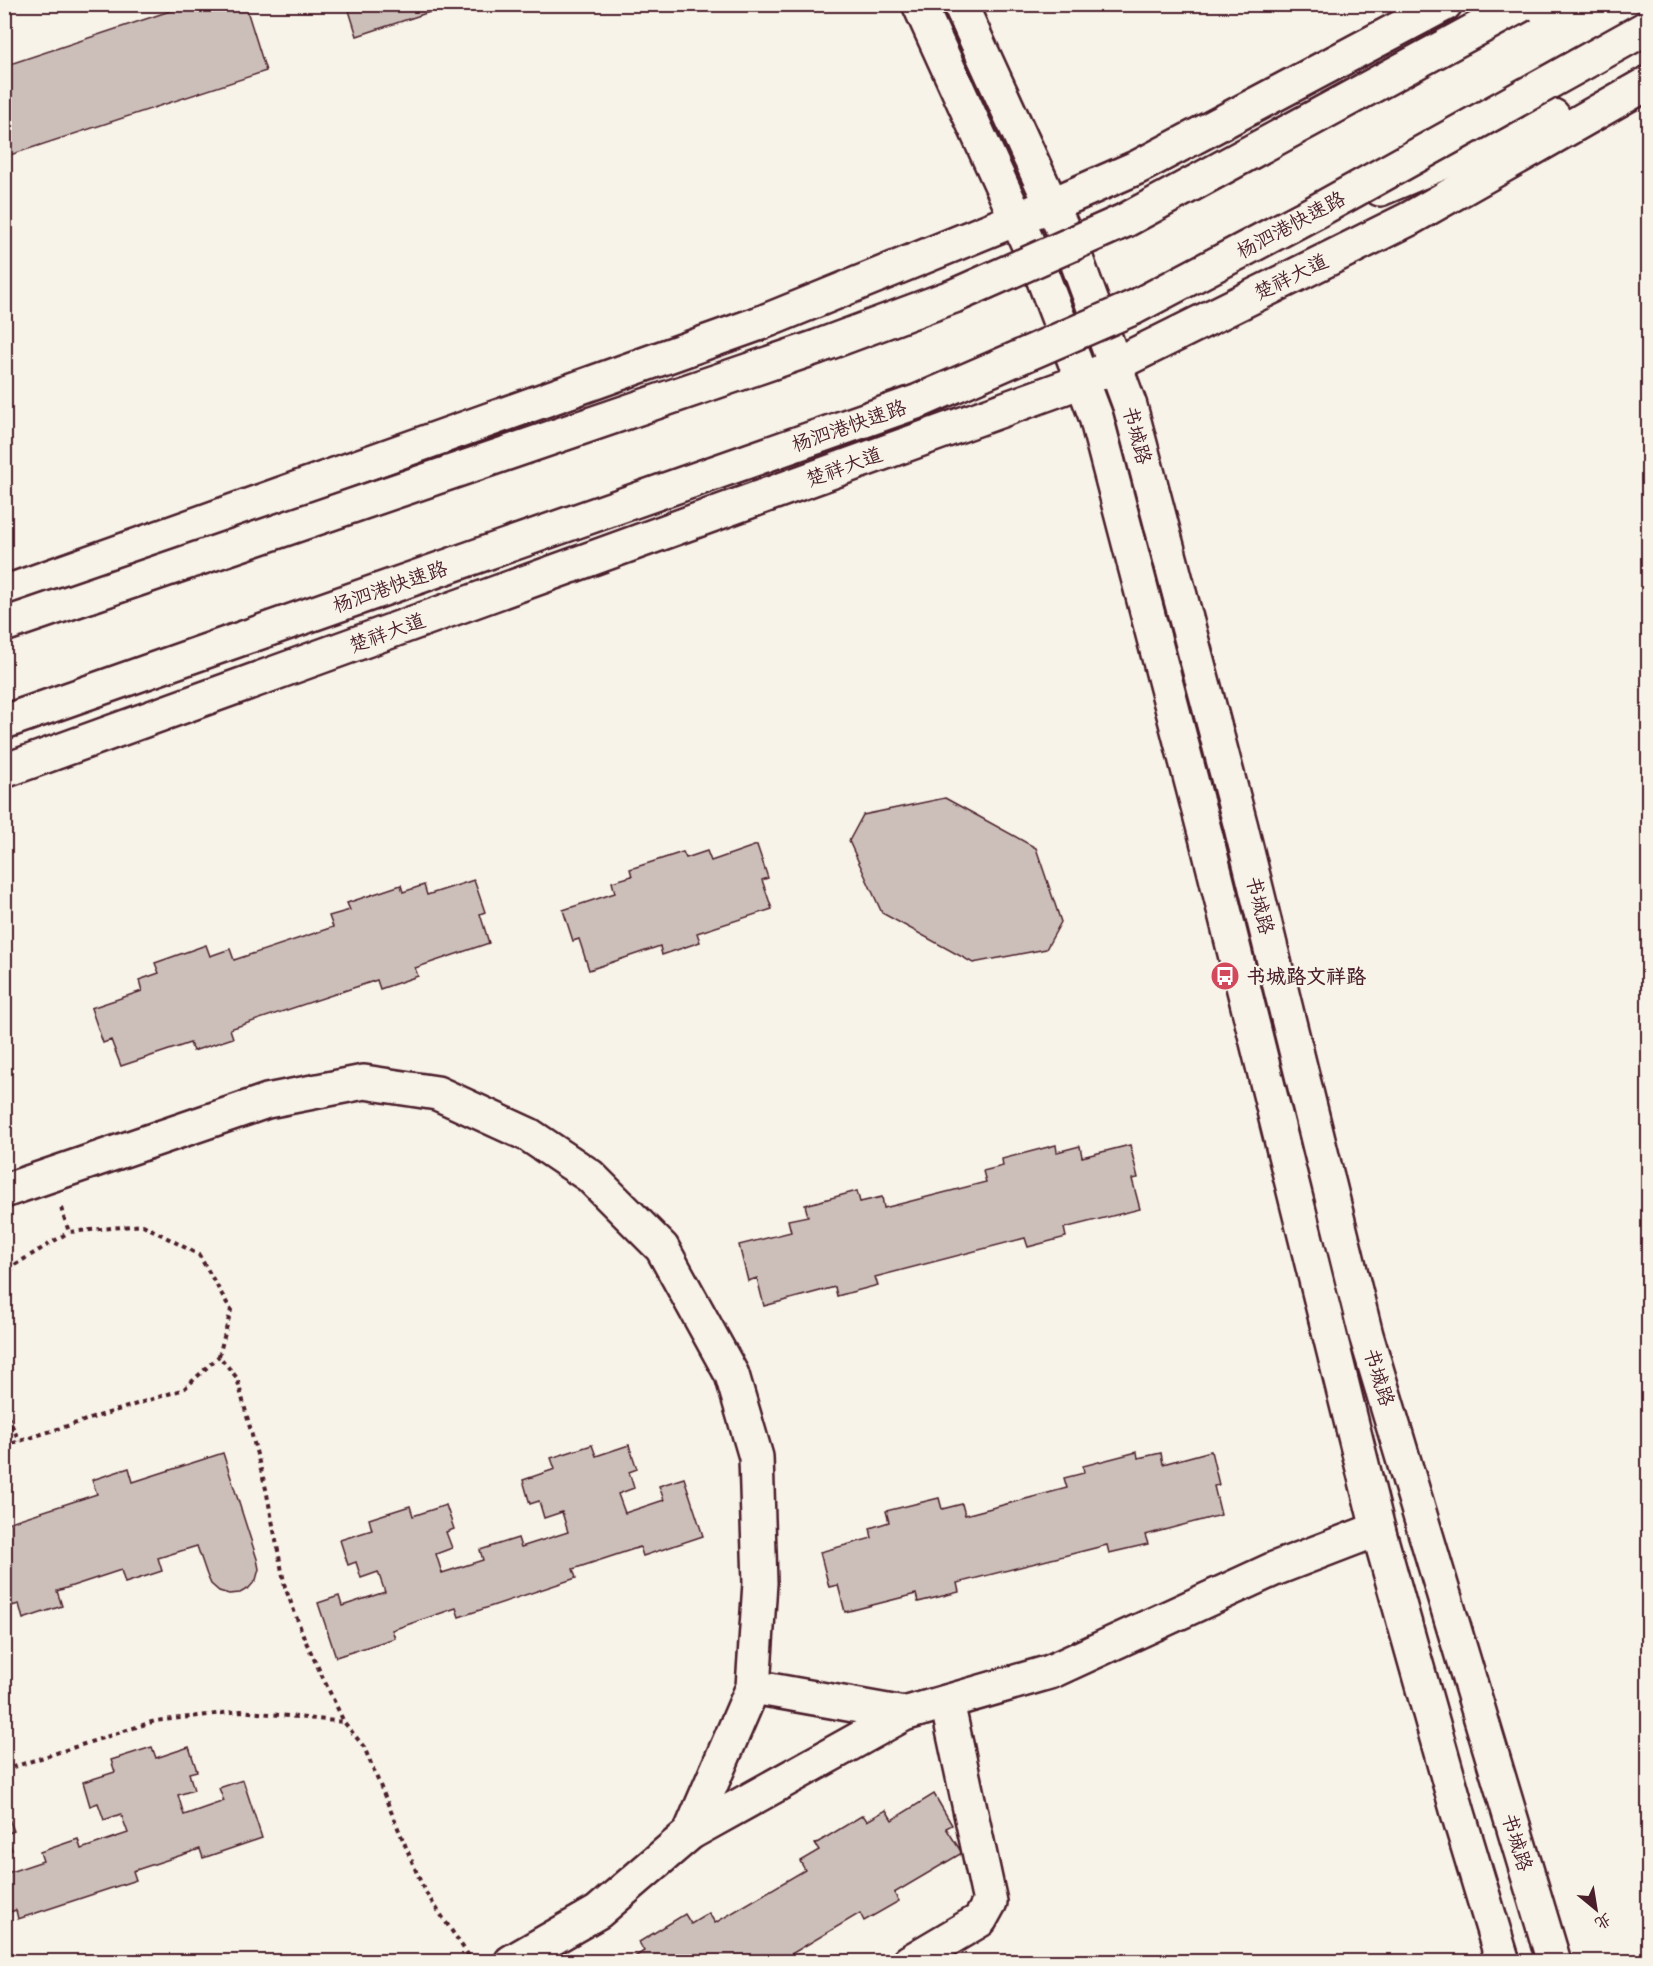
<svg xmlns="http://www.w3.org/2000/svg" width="1653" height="1966" font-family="Pangolin,'LXGW WenKai TC',sans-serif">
	<rect width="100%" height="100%" fill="#f7f3e8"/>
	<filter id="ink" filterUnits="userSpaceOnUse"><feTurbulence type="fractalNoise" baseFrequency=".0167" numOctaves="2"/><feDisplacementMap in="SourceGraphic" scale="12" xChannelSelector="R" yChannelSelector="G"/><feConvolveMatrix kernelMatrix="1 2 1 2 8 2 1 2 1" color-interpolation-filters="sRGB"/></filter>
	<g filter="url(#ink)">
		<g fill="#ccbfb9" stroke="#4a1f2b" stroke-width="1.5">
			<path d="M191,4H245L266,71L4,157V66Z"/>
			<path d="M347,4H454L357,36Z"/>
			<path d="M945,798L1036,848L1061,922L1046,949L973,963L882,913L849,841L863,815Z"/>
			<path d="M757,845L768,878L762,880L772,909L697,933L700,942L662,955L660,946L589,970L579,939L573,941L563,910L615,893L612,882L632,876L630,869L683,852L686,858L707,851L711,861Z"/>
			<path d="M474,880L485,912L480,914L489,943L415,968L418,976L380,989L377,980L230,1029L233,1038L193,1051L190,1043L121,1066L111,1040L103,1043L91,1008L142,991L139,980L159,973L155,963L206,945L210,956L230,949L234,960L333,927L329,916L350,910L347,903L401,885L403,892L424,885L427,895Z"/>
			<path d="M1056,1145L1057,1152L1080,1146L1082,1157L1130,1145L1138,1178L1132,1179L1140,1209L1064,1228L1066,1237L1028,1247L1025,1238L875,1277L878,1285L837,1296L835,1287L764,1306L757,1278L748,1281L739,1245L791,1232L788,1220L808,1216L805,1205L857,1191L860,1202L882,1197L884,1208L986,1182L983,1171L1003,1166L1002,1159Z"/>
			<path d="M592,1445L596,1456L629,1445L637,1469L629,1472L634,1488L618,1494L625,1513L664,1500L659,1486L684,1478L703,1536L643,1556L640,1547L573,1569L576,1578L459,1617L456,1608L392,1630L395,1638L336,1657L318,1603L339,1596L342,1606L385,1592L378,1572L361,1578L356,1562L348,1565L340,1540L372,1530L369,1519L410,1506L413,1516L446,1505L454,1529L446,1532L452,1548L436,1554L442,1573L483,1560L480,1550L518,1538L521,1547L568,1532L562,1512L544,1518L539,1501L530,1504L523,1480L555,1469L551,1458Z"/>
			<path d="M1211,1451L1219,1485L1214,1486L1221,1515L1145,1535L1148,1544L1109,1553L1107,1545L957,1583L959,1592L918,1602L916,1594L845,1612L838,1585L829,1587L820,1552L872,1538L870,1528L889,1522L886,1511L939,1498L942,1509L962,1504L965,1515L1067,1488L1064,1478L1084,1473L1083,1466L1137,1452L1138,1458L1161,1453L1163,1464Z"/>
			<path d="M223,1453L257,1559L259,1569L256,1580L249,1588L240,1593L229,1594L219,1591L211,1584L207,1575L197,1546L158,1558L162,1571L125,1583L121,1570L57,1591L62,1606L23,1619L19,1604L4,1608V1524L97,1494L92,1480L129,1468L133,1482Z"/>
			<path d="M152,1747L156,1758L189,1747L197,1771L189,1773L194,1790L178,1795L184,1815L224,1801L219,1788L243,1780L262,1838L203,1858L200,1849L133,1871L136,1880L18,1919L16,1910L4,1914V1874L43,1861L40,1852L78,1839L81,1849L128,1833L121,1814L104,1820L98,1803L90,1806L83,1782L115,1772L111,1760Z"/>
			<path d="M934,1794L952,1825L946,1828L962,1853L894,1893L899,1901L864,1921L860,1913L778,1962H627L644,1951L639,1942L685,1914L691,1924L709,1913L715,1923L805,1870L800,1861L819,1850L815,1844L863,1815L867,1821L886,1810L892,1820Z"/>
			<path d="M4,1807L14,1831L6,1834L12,1850L4,1852Z"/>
		</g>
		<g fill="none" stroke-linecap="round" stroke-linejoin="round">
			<g stroke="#4a1f2b" stroke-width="38">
				<g id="minor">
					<path d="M4,1191L267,1101L364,1082L437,1093L529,1135L590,1176L662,1248L732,1375L756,1457L760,1583L753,1687L690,1833"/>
					<path d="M753,1687L904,1714"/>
					<path d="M511,1962L598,1912L690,1833L904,1714L1050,1672L1274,1569L1378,1529"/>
					<path d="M909,1962L980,1920L990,1902L947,1702"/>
				</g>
			</g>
			<g stroke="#4a1f2b" stroke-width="38">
				<g id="major">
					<path d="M919,4L1040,270L1096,417L1206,837L1378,1529L1458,1813L1503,1962"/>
					<path d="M960,4L1075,256L1130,406L1241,827L1366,1335L1554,1962"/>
				</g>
			</g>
			<g stroke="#4a1f2b" stroke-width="38">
				<g id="highway">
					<path d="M1380,189L1553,116"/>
					<path d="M4,593L763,322L1051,205L1138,167L1445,4"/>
					<path d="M4,771L1082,381L1409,219L1648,83"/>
				</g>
			</g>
			<g stroke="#4a1f2b" stroke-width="4" stroke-dasharray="4.5 4.5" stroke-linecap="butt">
				<path d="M61,1208L69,1232L143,1225L199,1255L231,1310L219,1356L237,1378L266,1489L285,1587L305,1640L344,1722L364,1747L424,1890L473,1962"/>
				<path d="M4,1279L16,1264L69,1232"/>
				<path d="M4,1408L19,1441"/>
				<path d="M4,1446L184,1389L219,1356"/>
				<path d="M4,1770L155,1721L241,1711L344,1722"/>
			</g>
			<use href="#minor" stroke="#f7f3e8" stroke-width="33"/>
			<use href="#major" stroke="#f7f3e8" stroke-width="33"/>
			<use href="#highway" stroke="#f7f3e8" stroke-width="33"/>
			<g stroke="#4a1f2b" stroke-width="38" stroke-linecap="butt">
				<g id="highway-bridge">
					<path d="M4,625L817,347L954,296L1126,220L1523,4"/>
					<path d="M4,722L919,401L1135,307L1317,211L1648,27"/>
				</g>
			</g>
			<use href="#highway-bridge" stroke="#f7f3e8" stroke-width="33"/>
		</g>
	</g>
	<defs>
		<g id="bus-disc" transform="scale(1.5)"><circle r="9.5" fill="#d1495b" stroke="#f7f3e8"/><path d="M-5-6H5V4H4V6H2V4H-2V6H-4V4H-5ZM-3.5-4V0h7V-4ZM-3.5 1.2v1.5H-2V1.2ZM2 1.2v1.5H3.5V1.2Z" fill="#fff"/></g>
	</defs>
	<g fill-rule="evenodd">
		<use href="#bus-disc" x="1225" y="976"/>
	</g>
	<g text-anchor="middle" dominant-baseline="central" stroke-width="4.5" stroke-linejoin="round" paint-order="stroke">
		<g font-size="20" fill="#4a1f2b" stroke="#f7f3e8">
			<text transform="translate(1291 225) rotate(-28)">杨泗港快速路</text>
			<text transform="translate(1291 277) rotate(-26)">楚祥大道</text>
			<text transform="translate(849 426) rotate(-19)">杨泗港快速路</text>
			<text transform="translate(1137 435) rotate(75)">书城路</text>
			<text transform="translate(844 467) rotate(-20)">楚祥大道</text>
			<text transform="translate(390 587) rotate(-19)">杨泗港快速路</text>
			<text transform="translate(387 633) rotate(-20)">楚祥大道</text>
			<text transform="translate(1260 905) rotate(76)">书城路</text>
			<text transform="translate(1379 1377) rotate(73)">书城路</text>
			<text transform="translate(1517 1842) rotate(73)">书城路</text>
		</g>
		<g font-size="20" font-weight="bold" fill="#4a1f2b" stroke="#f7f3e8" text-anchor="start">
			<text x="1246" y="976">书城路文祥路</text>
		</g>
	</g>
	<rect width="1653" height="1966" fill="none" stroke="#f7f3e8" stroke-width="24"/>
	<rect x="12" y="12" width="1629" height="1942" fill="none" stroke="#4a1f2b" stroke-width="2" filter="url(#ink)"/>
	<g transform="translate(1596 1909) rotate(150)" stroke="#f7f3e8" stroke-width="4.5" paint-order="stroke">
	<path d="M0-4.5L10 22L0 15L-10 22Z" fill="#4a1f2b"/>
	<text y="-9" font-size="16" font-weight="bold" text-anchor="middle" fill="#4a1f2b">北</text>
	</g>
</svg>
